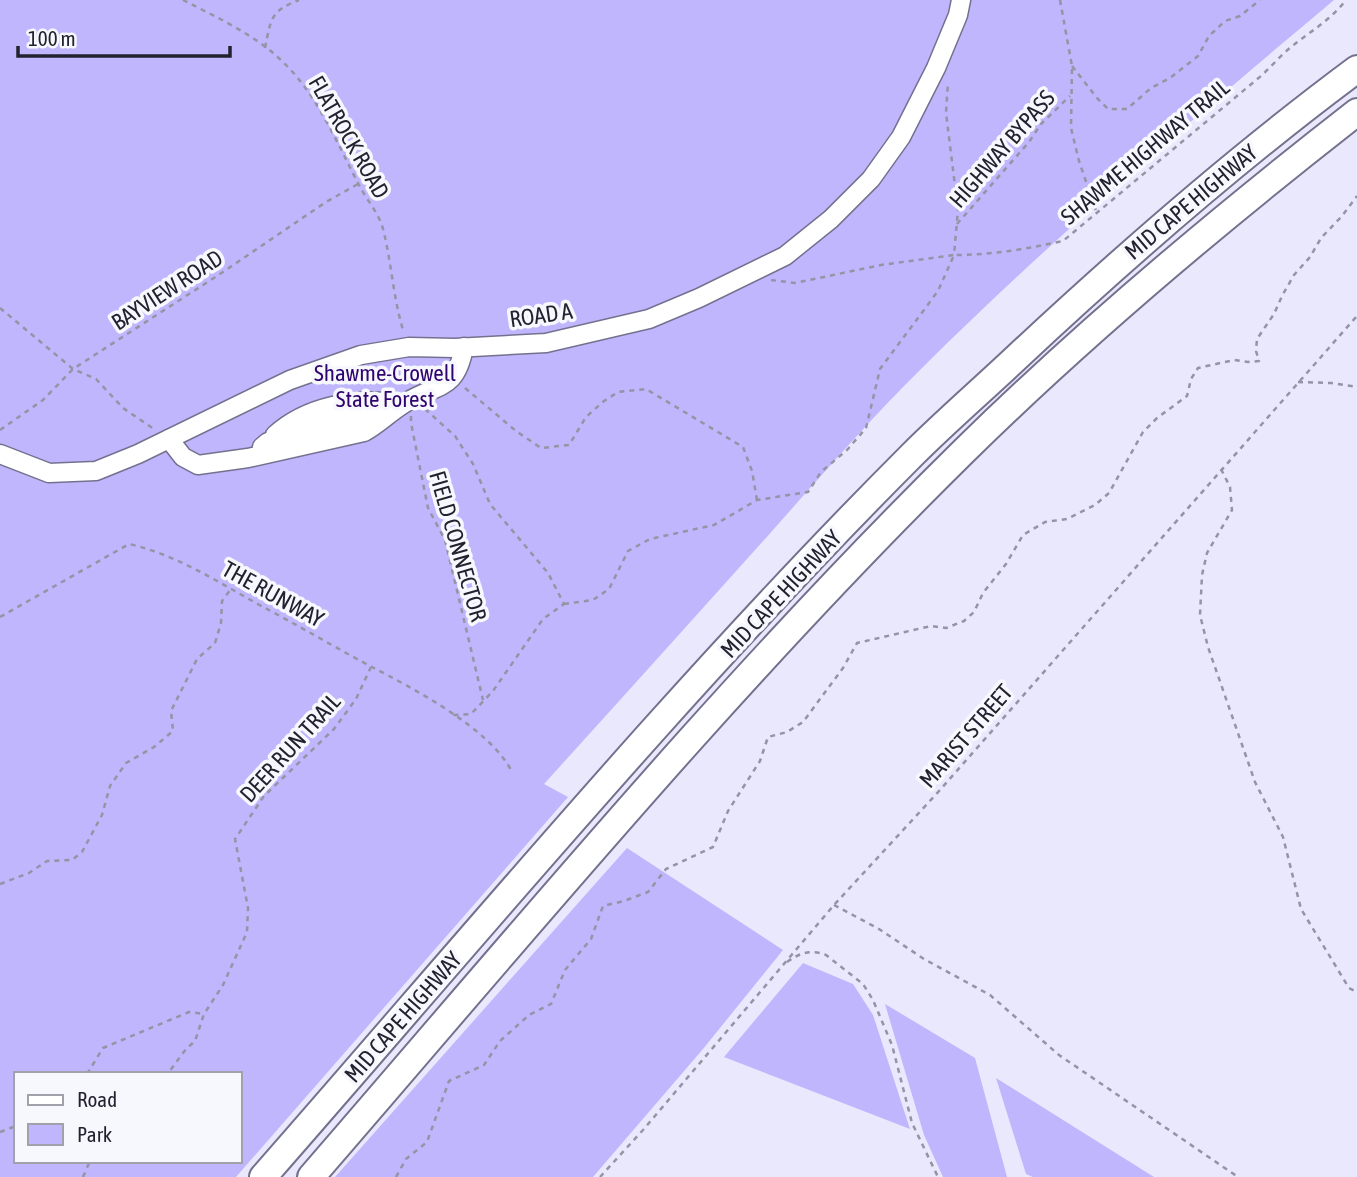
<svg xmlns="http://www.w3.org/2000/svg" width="1357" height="1177" font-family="'Asap Condensed',sans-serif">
	<rect width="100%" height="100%" fill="#eae8fd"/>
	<g fill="#c0b6fd" fill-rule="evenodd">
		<path d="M0,0H1334C1192,119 1052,239 921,369C869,420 821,476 773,530C697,615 621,699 544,784L568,797L236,1177H0ZM16,1074H240V1161H16Z"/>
		<path d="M627,848L783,950L703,1049L593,1177H335Z"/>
		<path d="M803,963L853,984L873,1015L910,1129L724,1057Z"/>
		<path d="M885,1004L975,1058L1007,1177H943L924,1135Z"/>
		<path d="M996,1078L1154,1177H1033L1026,1174Z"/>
	</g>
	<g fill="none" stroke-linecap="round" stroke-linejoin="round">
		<g stroke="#74718f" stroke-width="21">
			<g id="minor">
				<path d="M275,435C307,406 354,398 396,403"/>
				<path d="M169,439L183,457L198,465L248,458L364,432C379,424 390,412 405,403C437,383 456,392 464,347"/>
				<path d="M262,447L268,442L297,433L395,406"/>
				<path d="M0,454L49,473L96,471L138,454L290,380L361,355L409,347L455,348L546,343L649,319L699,298L785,256L831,219L871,179L901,137L936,68L958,15L961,0"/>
			</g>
		</g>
		<g stroke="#74718f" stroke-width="30">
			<g id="highway">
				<path d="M263,1177C476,934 684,683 913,454C946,421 982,390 1016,358C1125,256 1237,158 1357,69"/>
				<path d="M311,1177C524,931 732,679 964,451C1087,330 1221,218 1357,112"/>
			</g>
		</g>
		<g stroke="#9593a4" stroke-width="2.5" stroke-dasharray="5 5" stroke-linecap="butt">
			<path d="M183,0C218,18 258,36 286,65C318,97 337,143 358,183C365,198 379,213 383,229C392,264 393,299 404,333"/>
			<path d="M1060,0L1072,66L1071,128L1079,161L1096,211"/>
			<path d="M265,48C271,19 270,11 299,0"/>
			<path d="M1072,66L1097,98L1108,109H1127L1151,88L1170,78L1198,56L1209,36L1225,21L1240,16L1260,0"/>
			<path d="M957,224L1029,142L1041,124L1070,96"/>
			<path d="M771,280L795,283L881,265L954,255L958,210L946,113L948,82"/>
			<path d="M0,308L73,369L96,379L123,408L154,429"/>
			<path d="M1298,382L1331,383L1357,387"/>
			<path d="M465,388L516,431L541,448L569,445L586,417L604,401L618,392L646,389L743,447L752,471L757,500"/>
			<path d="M425,409L455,436L473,464L490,504L548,573L564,604L543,619L493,691L471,714L452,715"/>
			<path d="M411,416V423L428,508L445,540L483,700"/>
			<path d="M0,430L43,400L73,369L220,274L326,202L358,184"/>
			<path d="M1221,469L1230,487L1232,510L1207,553L1202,575L1200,615L1208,647L1255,782L1283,837L1301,909L1349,988L1357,992"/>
			<path d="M564,604L593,600L609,589L628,551L650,539L714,525L757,500L808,492L821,472L847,450L866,428L880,369L938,291L954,255C992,255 1026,249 1063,241L1261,76C1271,67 1280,56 1290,48C1309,32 1330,21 1346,0"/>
			<path d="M0,617L129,544C178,555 221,584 265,608C301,627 336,648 372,667C414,689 491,729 512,772"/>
			<path d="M0,884L29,873L47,861L72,860L82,852L102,815L110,786L126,763L154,747L173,731L171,711L197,659L215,643L221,623L222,601L231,589"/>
			<path d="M834,905L879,929L924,959L990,995L1059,1055L1238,1177"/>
			<path d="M787,962C800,953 810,949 826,955L863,984L873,1000L892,1045L912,1123L938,1177"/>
			<path d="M87,1074L103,1048L189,1012L204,1014"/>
			<path d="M162,1074L169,1072L186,1049L195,1041L204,1014L223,985L247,932L248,908L235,839L264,796L334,729L356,699L371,667"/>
			<path d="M0,1132L16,1126"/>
			<path d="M83,1177L90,1161"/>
			<path d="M396,1177L406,1159L427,1142L449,1081L484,1065L500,1041L529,1015L551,1004L565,970L591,939L603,906L624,901L648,892L666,869L713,847L728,811L760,761L768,737L787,732L803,722L843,668L857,643L931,626L946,628L964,621L974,612L983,593L1006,564L1023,535L1045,522L1067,519L1095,505L1109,493L1143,432L1157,418L1187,396L1191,379L1198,368L1234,360L1248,362L1259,361L1256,351L1257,339L1274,314L1282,296L1294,275L1310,257L1321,238L1342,216L1357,196"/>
			<path d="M600,1177L643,1130L834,905L940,790L1357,316"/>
		</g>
		<use href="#minor" stroke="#fff" stroke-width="18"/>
		<use href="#highway" stroke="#fff" stroke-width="26"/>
	</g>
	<g text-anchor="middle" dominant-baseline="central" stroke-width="7" stroke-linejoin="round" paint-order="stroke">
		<g font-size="23" fill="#23212e" stroke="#f7f7fe">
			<text transform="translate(349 137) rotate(60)">FLATROCK ROAD</text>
			<text transform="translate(1002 149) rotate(-49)">HIGHWAY BYPASS</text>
			<text transform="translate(1145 152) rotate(-40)">SHAWME HIGHWAY TRAIL</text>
			<text transform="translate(1191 202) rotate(-40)">MID CAPE HIGHWAY</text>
			<text transform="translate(167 290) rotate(-33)">BAYVIEW ROAD</text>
			<text transform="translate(541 315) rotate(-8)">ROAD A</text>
			<text transform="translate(458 546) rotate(74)">FIELD CONNECTOR</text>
			<text transform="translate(273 594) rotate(29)">THE RUNWAY</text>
			<text transform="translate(781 594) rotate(-47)">MID CAPE HIGHWAY</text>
			<text transform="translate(966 736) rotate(-49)">MARIST STREET</text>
			<text transform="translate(290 748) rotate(-48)">DEER RUN TRAIL</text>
			<text transform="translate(403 1017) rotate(-49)">MID CAPE HIGHWAY</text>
		</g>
		<g font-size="23" fill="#2f046e" stroke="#f7f7fe">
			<text x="385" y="373">Shawme-Crowell<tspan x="385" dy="26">State Forest</tspan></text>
		</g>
	</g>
	<rect x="14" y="1072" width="228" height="91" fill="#f7f7fe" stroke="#a2a1ab" stroke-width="2"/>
	<rect x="28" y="1095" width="35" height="10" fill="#ffffff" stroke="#a2a1ab" stroke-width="2"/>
	<text x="77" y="1107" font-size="21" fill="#23212e">Road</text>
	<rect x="28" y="1124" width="35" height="21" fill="#c0b6fd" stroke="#a2a1ab" stroke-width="2"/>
	<text x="77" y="1142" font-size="21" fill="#23212e">Park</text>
	<path d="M18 46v10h212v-10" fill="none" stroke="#23212e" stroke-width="3.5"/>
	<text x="28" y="46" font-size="21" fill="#23212e" stroke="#f7f7fe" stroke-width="5" paint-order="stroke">100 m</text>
</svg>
